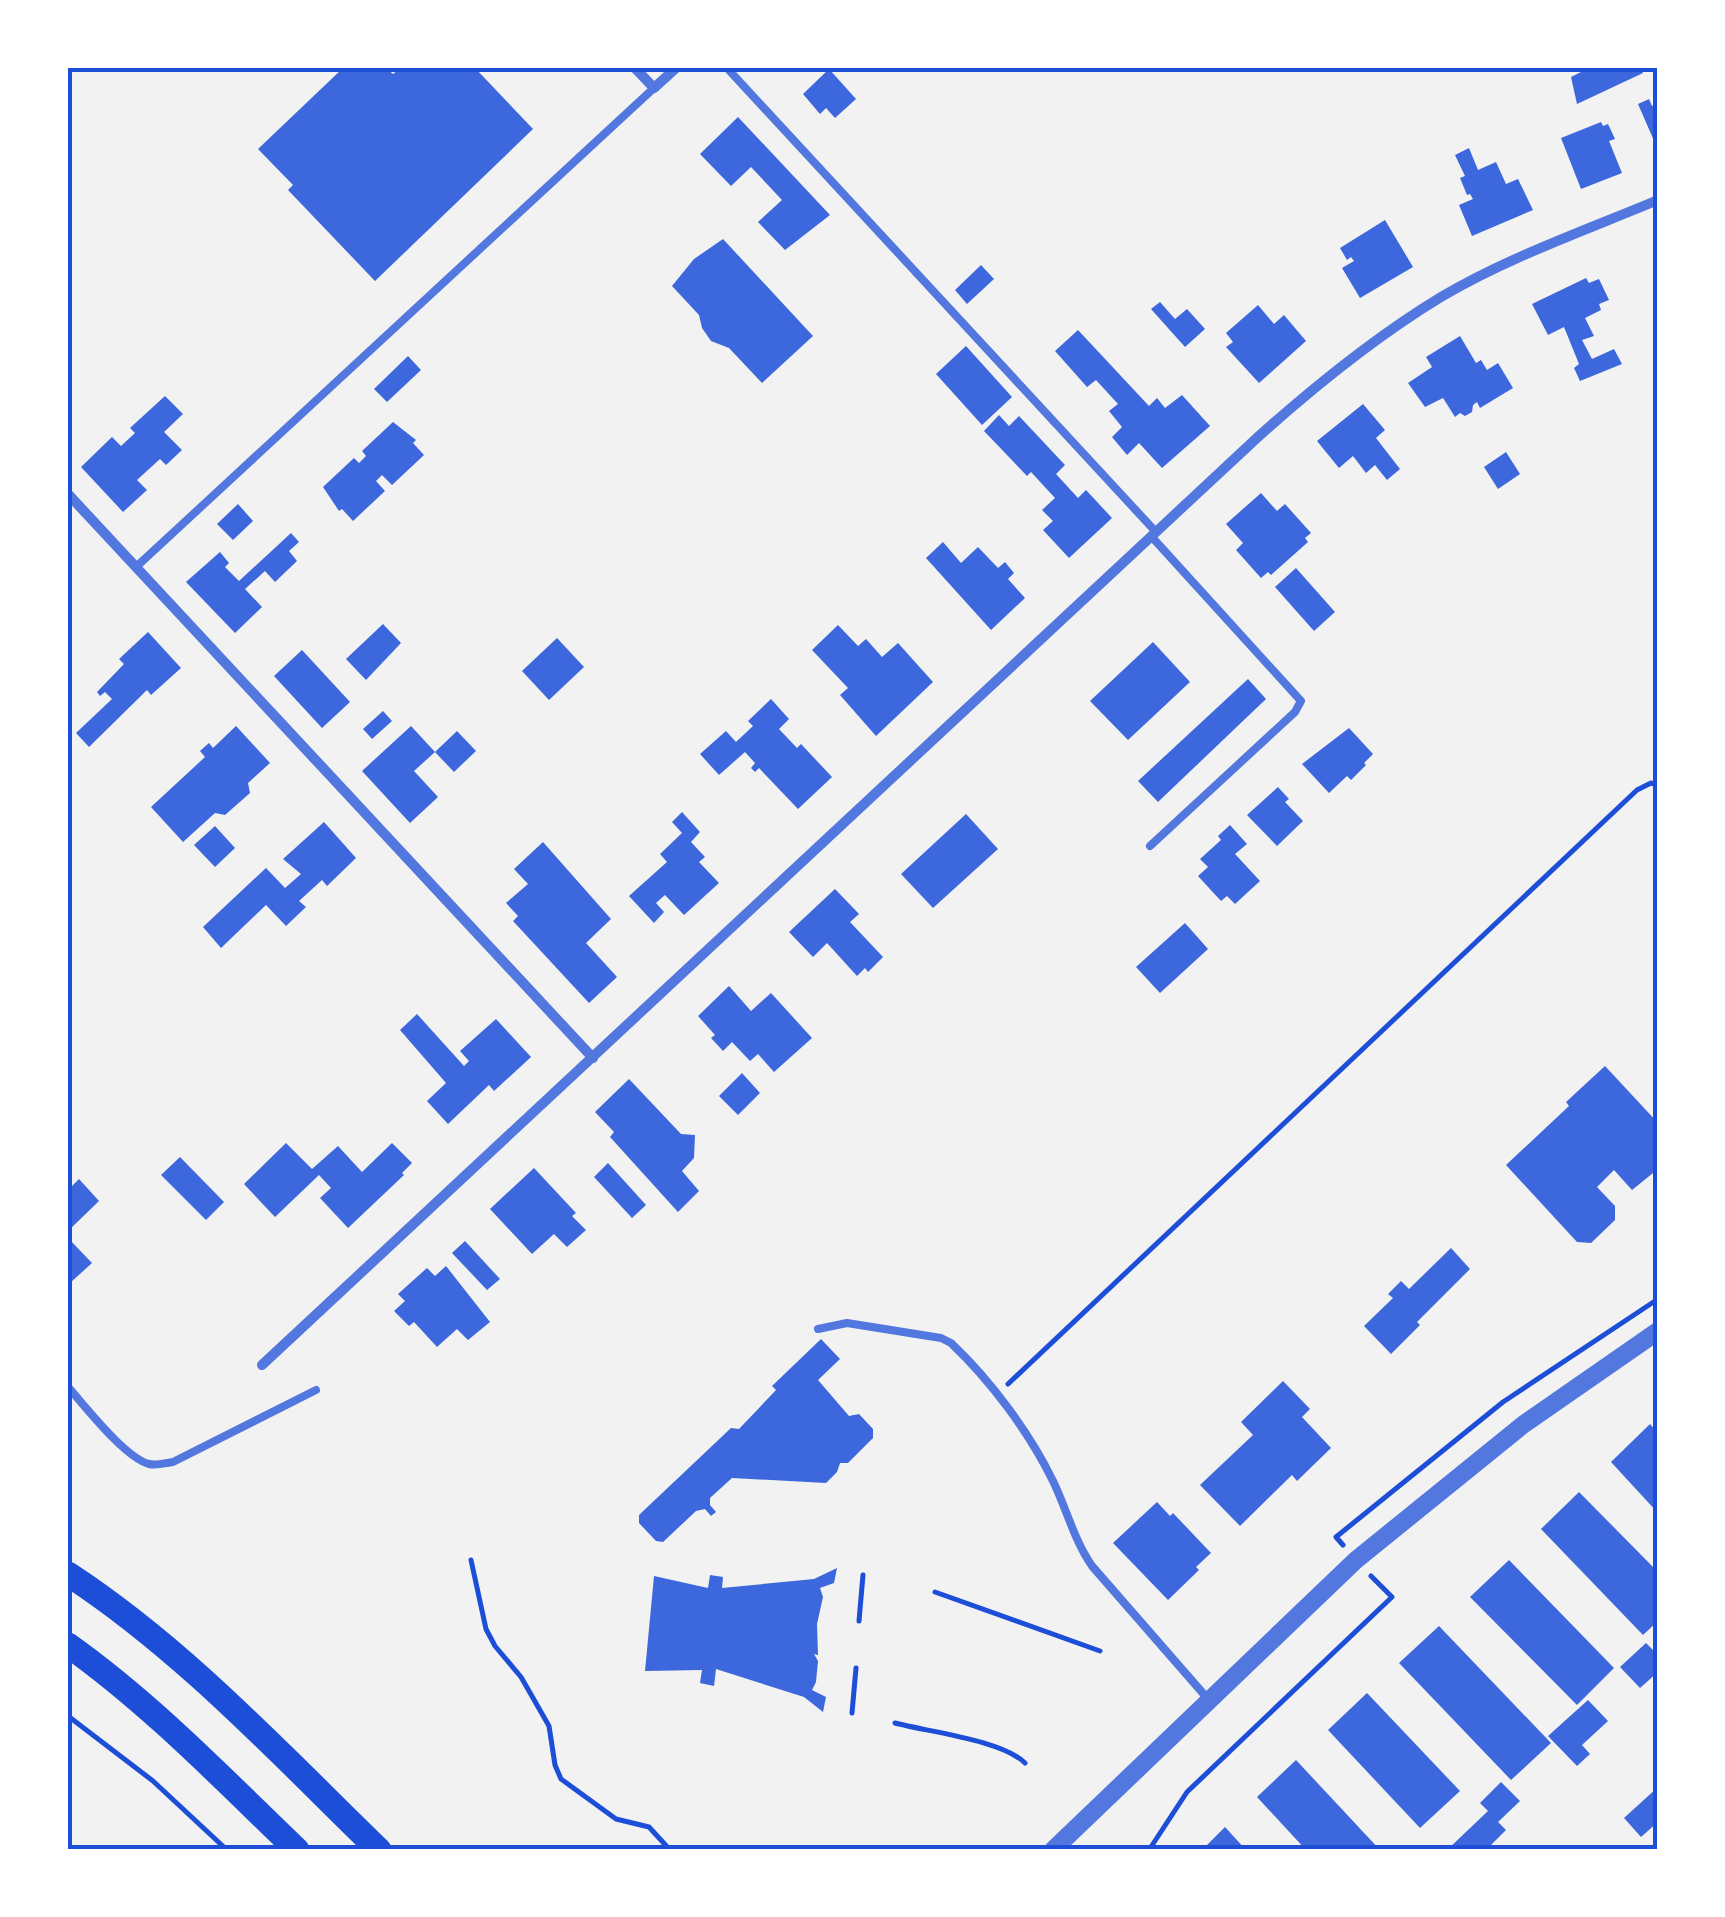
<svg xmlns="http://www.w3.org/2000/svg" width="1725" height="1917" font-family="'Roboto Condensed',sans-serif">
	<rect width="100%" height="100%" fill="#f2f2f2"/>
	<g fill="#3d67dc">
		<path d="M343,68H386L393,74L400,68H475L533,129L375,281L288,190L293,185L258,149Z"/>
		<path d="M1589,68H1641L1643,73L1577,104L1571,77Z"/>
		<path d="M829,69L856,99L835,118L826,108L820,114L803,94Z"/>
		<path d="M1649,99L1652,106L1658,104V150L1638,104Z"/>
		<path d="M738,117L830,215L785,250L758,222L782,200L751,167L731,186L700,154Z"/>
		<path d="M1601,122L1603,126L1608,124L1615,139L1609,141L1622,173L1581,189L1561,138Z"/>
		<path d="M1469,148L1478,170L1496,162L1506,184L1518,179L1533,210L1472,236L1459,205L1473,199L1470,194L1467,195L1460,178L1465,176L1455,155Z"/>
		<path d="M1385,220L1413,267L1360,298L1342,268L1354,261L1351,257L1347,260L1340,248Z"/>
		<path d="M723,239L813,336L762,383L729,348L711,341L702,328L699,315L672,286L694,259Z"/>
		<path d="M981,265L994,279L967,304L955,290Z"/>
		<path d="M1586,278L1589,283L1599,279L1609,300L1599,304L1601,310L1585,318L1594,336L1582,340L1592,359L1614,349L1622,364L1580,381L1574,368L1579,364L1564,327L1548,335L1532,304Z"/>
		<path d="M1160,302L1175,319L1187,309L1205,329L1185,347L1151,309Z"/>
		<path d="M1258,305L1274,324L1284,315L1306,341L1259,383L1226,347L1233,342L1226,333Z"/>
		<path d="M1078,330L1149,406L1157,398L1165,408L1182,395L1210,426L1162,468L1139,443L1127,455L1112,437L1122,427L1109,411L1118,404L1096,380L1087,387L1055,351Z"/>
		<path d="M1460,336L1476,363L1481,360L1487,370L1498,363L1513,388L1480,408L1477,402L1473,405L1472,412L1465,416L1460,413L1455,417L1443,398L1425,407L1408,383L1432,367L1426,357Z"/>
		<path d="M966,346L1012,397L982,425L936,374Z"/>
		<path d="M408,356L421,370L387,402L374,389Z"/>
		<path d="M165,396L183,414L164,432L182,450L166,465L160,459L137,480L147,490L123,512L81,467L112,437L121,446L135,433L130,428Z"/>
		<path d="M1363,404L1385,430L1376,438L1400,469L1387,480L1375,465L1366,473L1353,456L1339,468L1317,441Z"/>
		<path d="M999,415L1009,426L1019,416L1065,465L1056,474L1078,498L1086,490L1112,518L1069,558L1043,530L1053,521L1042,510L1055,498L1031,472L1027,476L984,431Z"/>
		<path d="M393,422L416,440L413,443L424,455L392,485L382,475L376,481L385,491L353,521L342,509L339,511L323,487L354,458L359,463L366,456L362,451Z"/>
		<path d="M1506,452L1520,474L1498,489L1484,467Z"/>
		<path d="M1261,493L1277,511L1285,504L1311,533L1305,538L1308,542L1271,575L1268,572L1261,578L1236,550L1243,543L1226,524Z"/>
		<path d="M238,504L253,521L233,540L217,524Z"/>
		<path d="M291,533L299,542L289,551L297,561L275,582L265,571L245,589L262,607L235,633L186,582L220,552L229,563L225,567L239,581Z"/>
		<path d="M943,542L961,563L978,547L998,568L1005,562L1014,573L1008,579L1025,598L991,630L926,558Z"/>
		<path d="M1296,568L1335,612L1314,631L1275,587Z"/>
		<path d="M383,624L401,643L366,680L346,659Z"/>
		<path d="M838,625L858,646L866,639L882,657L898,643L933,682L876,736L840,695L848,688L812,650Z"/>
		<path d="M148,632L181,668L151,695L147,690L89,747L76,733L112,699L105,692L100,696L97,692L124,664L119,659Z"/>
		<path d="M557,638L584,667L549,700L522,671Z"/>
		<path d="M1153,642L1190,682L1128,740L1090,701Z"/>
		<path d="M302,650L350,702L322,728L274,676Z"/>
		<path d="M1248,679L1266,699L1158,802L1138,781Z"/>
		<path d="M771,699L789,719L779,729L797,748L801,744L832,777L798,809L759,768L755,772L751,768L755,763L745,752L719,775L700,754L726,731L736,742L753,726L748,721Z"/>
		<path d="M383,711L392,721L372,739L363,729Z"/>
		<path d="M236,726L270,763L248,783L250,793L225,815L215,813L183,842L151,807L205,757L200,751L209,743L213,748Z"/>
		<path d="M411,726L435,752L414,771L438,797L410,823L362,771Z"/>
		<path d="M1349,728L1373,754L1364,763L1366,765L1351,780L1347,776L1329,793L1302,764Z"/>
		<path d="M457,731L476,751L454,772L435,752Z"/>
		<path d="M1278,787L1289,799L1285,802L1303,821L1277,846L1247,815Z"/>
		<path d="M682,812L700,832L691,842L705,857L699,862L719,883L684,915L665,895L656,903L664,912L654,923L629,896L667,862L660,854L682,833L672,822Z"/>
		<path d="M966,814L998,849L933,908L901,874Z"/>
		<path d="M324,822L356,858L327,886L322,880L299,901L306,907L286,926L266,905L221,948L203,927L266,868L285,888L301,874L283,859Z"/>
		<path d="M1230,825L1247,844L1235,854L1260,881L1235,904L1227,896L1221,901L1198,876L1208,867L1200,859L1221,840L1218,836Z"/>
		<path d="M215,826L235,848L215,867L194,845Z"/>
		<path d="M543,842L611,919L586,943L617,977L589,1003L513,921L518,916L506,903L528,884L514,869Z"/>
		<path d="M835,889L859,914L850,922L883,957L868,972L865,968L857,976L827,943L813,957L789,932Z"/>
		<path d="M1185,923L1208,949L1160,993L1136,967Z"/>
		<path d="M729,986L751,1011L771,993L812,1038L774,1072L758,1054L750,1061L732,1042L723,1051L711,1038L715,1035L698,1016Z"/>
		<path d="M417,1014L464,1066L469,1061L460,1051L496,1019L531,1057L494,1091L489,1085L448,1124L427,1101L446,1083L400,1030Z"/>
		<path d="M1605,1066L1658,1123V1169L1632,1190L1614,1170L1597,1187L1615,1206V1220L1591,1243L1577,1242L1506,1165L1569,1106L1566,1102Z"/>
		<path d="M742,1073L760,1093L738,1115L719,1096Z"/>
		<path d="M629,1079L681,1134L695,1135L694,1158L682,1171L699,1191L678,1212L610,1137L614,1132L595,1112Z"/>
		<path d="M286,1143L312,1169L338,1146L362,1172L392,1143L412,1163L402,1173L404,1175L348,1228L320,1198L331,1188L319,1175L275,1217L244,1184Z"/>
		<path d="M180,1157L224,1202L206,1220L161,1175Z"/>
		<path d="M608,1163L646,1205L632,1218L594,1177Z"/>
		<path d="M534,1168L576,1213L572,1216L586,1230L567,1247L554,1234L532,1254L490,1209Z"/>
		<path d="M79,1179L99,1201L68,1231V1190Z"/>
		<path d="M68,1238L92,1263L70,1283L68,1280Z"/>
		<path d="M465,1241L500,1279L487,1290L452,1253Z"/>
		<path d="M1451,1248L1470,1269L1417,1322L1420,1325L1391,1354L1364,1326L1393,1298L1388,1294L1401,1281L1409,1289Z"/>
		<path d="M446,1266L490,1322L468,1340L457,1329L437,1347L414,1322L409,1326L394,1311L405,1301L398,1294L427,1268L435,1276Z"/>
		<path d="M821,1339L840,1359L818,1380L849,1416L859,1414L873,1429V1438L848,1463H840L837,1472L826,1483L732,1478L710,1498V1505L716,1512L711,1516L705,1509L696,1511L663,1542L656,1541L639,1523V1515L731,1428L739,1429L776,1390L772,1386Z"/>
		<path d="M1283,1381L1310,1409L1302,1417L1331,1448L1297,1481L1292,1475L1240,1526L1200,1485L1253,1435L1241,1422Z"/>
		<path d="M1650,1424L1658,1433V1513L1611,1462Z"/>
		<path d="M1579,1492L1658,1572V1621L1643,1635L1541,1529Z"/>
		<path d="M1157,1502L1170,1516L1173,1513L1211,1553L1196,1567L1199,1570L1168,1600L1113,1543Z"/>
		<path d="M1509,1560L1614,1668L1577,1705L1470,1597Z"/>
		<path d="M837,1568L834,1583L820,1588L823,1597L817,1624L818,1655L814,1654L818,1661L816,1682L812,1690L826,1697L823,1712L804,1697L716,1669L714,1686L700,1683L702,1670L645,1671L654,1576L708,1588L710,1575L723,1577L722,1588L814,1579Z"/>
		<path d="M1439,1626L1551,1743L1511,1780L1399,1663Z"/>
		<path d="M1646,1643L1658,1655V1672L1640,1688L1620,1667Z"/>
		<path d="M1367,1693L1460,1791L1420,1828L1328,1730Z"/>
		<path d="M1588,1700L1608,1721L1582,1745L1590,1754L1577,1766L1548,1736Z"/>
		<path d="M1296,1760L1380,1850H1306L1257,1797Z"/>
		<path d="M1501,1782L1520,1801L1498,1822L1506,1830L1486,1850H1447L1488,1811L1480,1803Z"/>
		<path d="M1658,1787V1822L1641,1837L1624,1818Z"/>
		<path d="M1225,1827L1246,1850H1202Z"/>
	</g>
	<g fill="none" stroke-linecap="round" stroke-linejoin="round">
		<g stroke="#1d4ed8" stroke-width="5">
			<path d="M1008,1384L1637,790L1651,783L1658,785"/>
			<path d="M1343,1545L1336,1537L1503,1402L1658,1299"/>
			<path d="M471,1560L486,1629L495,1646L521,1677L549,1726L555,1765L561,1779L616,1819L649,1827L670,1850"/>
			<path d="M935,1592L1100,1651"/>
			<path d="M859,1621L863,1575"/>
			<path d="M852,1713L856,1668"/>
			<path d="M68,1716L153,1781L227,1850"/>
			<path d="M895,1723C929,1732 1002,1740 1025,1763"/>
			<path d="M1149,1850L1187,1792L1392,1597L1371,1576"/>
		</g>
		<g stroke="#5277de" stroke-width="8">
			<path d="M727,68L1156,532"/>
			<path d="M136,567L654,88"/>
			<path d="M1150,846L1295,712L1301,701L1151,536"/>
			<path d="M818,1329L847,1323L941,1338L951,1343C991,1381 1029,1432 1053,1481C1067,1510 1074,1540 1092,1566L1208,1699"/>
			<path d="M68,1387C85,1406 125,1458 149,1464C157,1466 165,1463 173,1462L316,1390"/>
		</g>
		<g stroke="#5277de" stroke-width="10">
			<path d="M635,68L654,88L676,68"/>
			<path d="M68,494L593,1058"/>
			<path d="M262,1365L1259,436C1316,385 1375,337 1441,297C1509,257 1586,230 1658,200"/>
		</g>
		<path stroke="#5277de" stroke-width="18" d="M1053,1850L1356,1560L1524,1424L1658,1331"/>
		<g stroke="#1d4ed8" stroke-width="25">
			<path d="M68,1574C183,1649 280,1754 379,1850"/>
			<path d="M68,1645C151,1704 223,1779 297,1850"/>
		</g>
	</g>
	<rect width="1725" height="1917" fill="none" stroke="#ffffff" stroke-width="140"/>
	<rect x="70" y="70" width="1585" height="1777" fill="none" stroke="#1d4ed8" stroke-width="4"/>
</svg>
